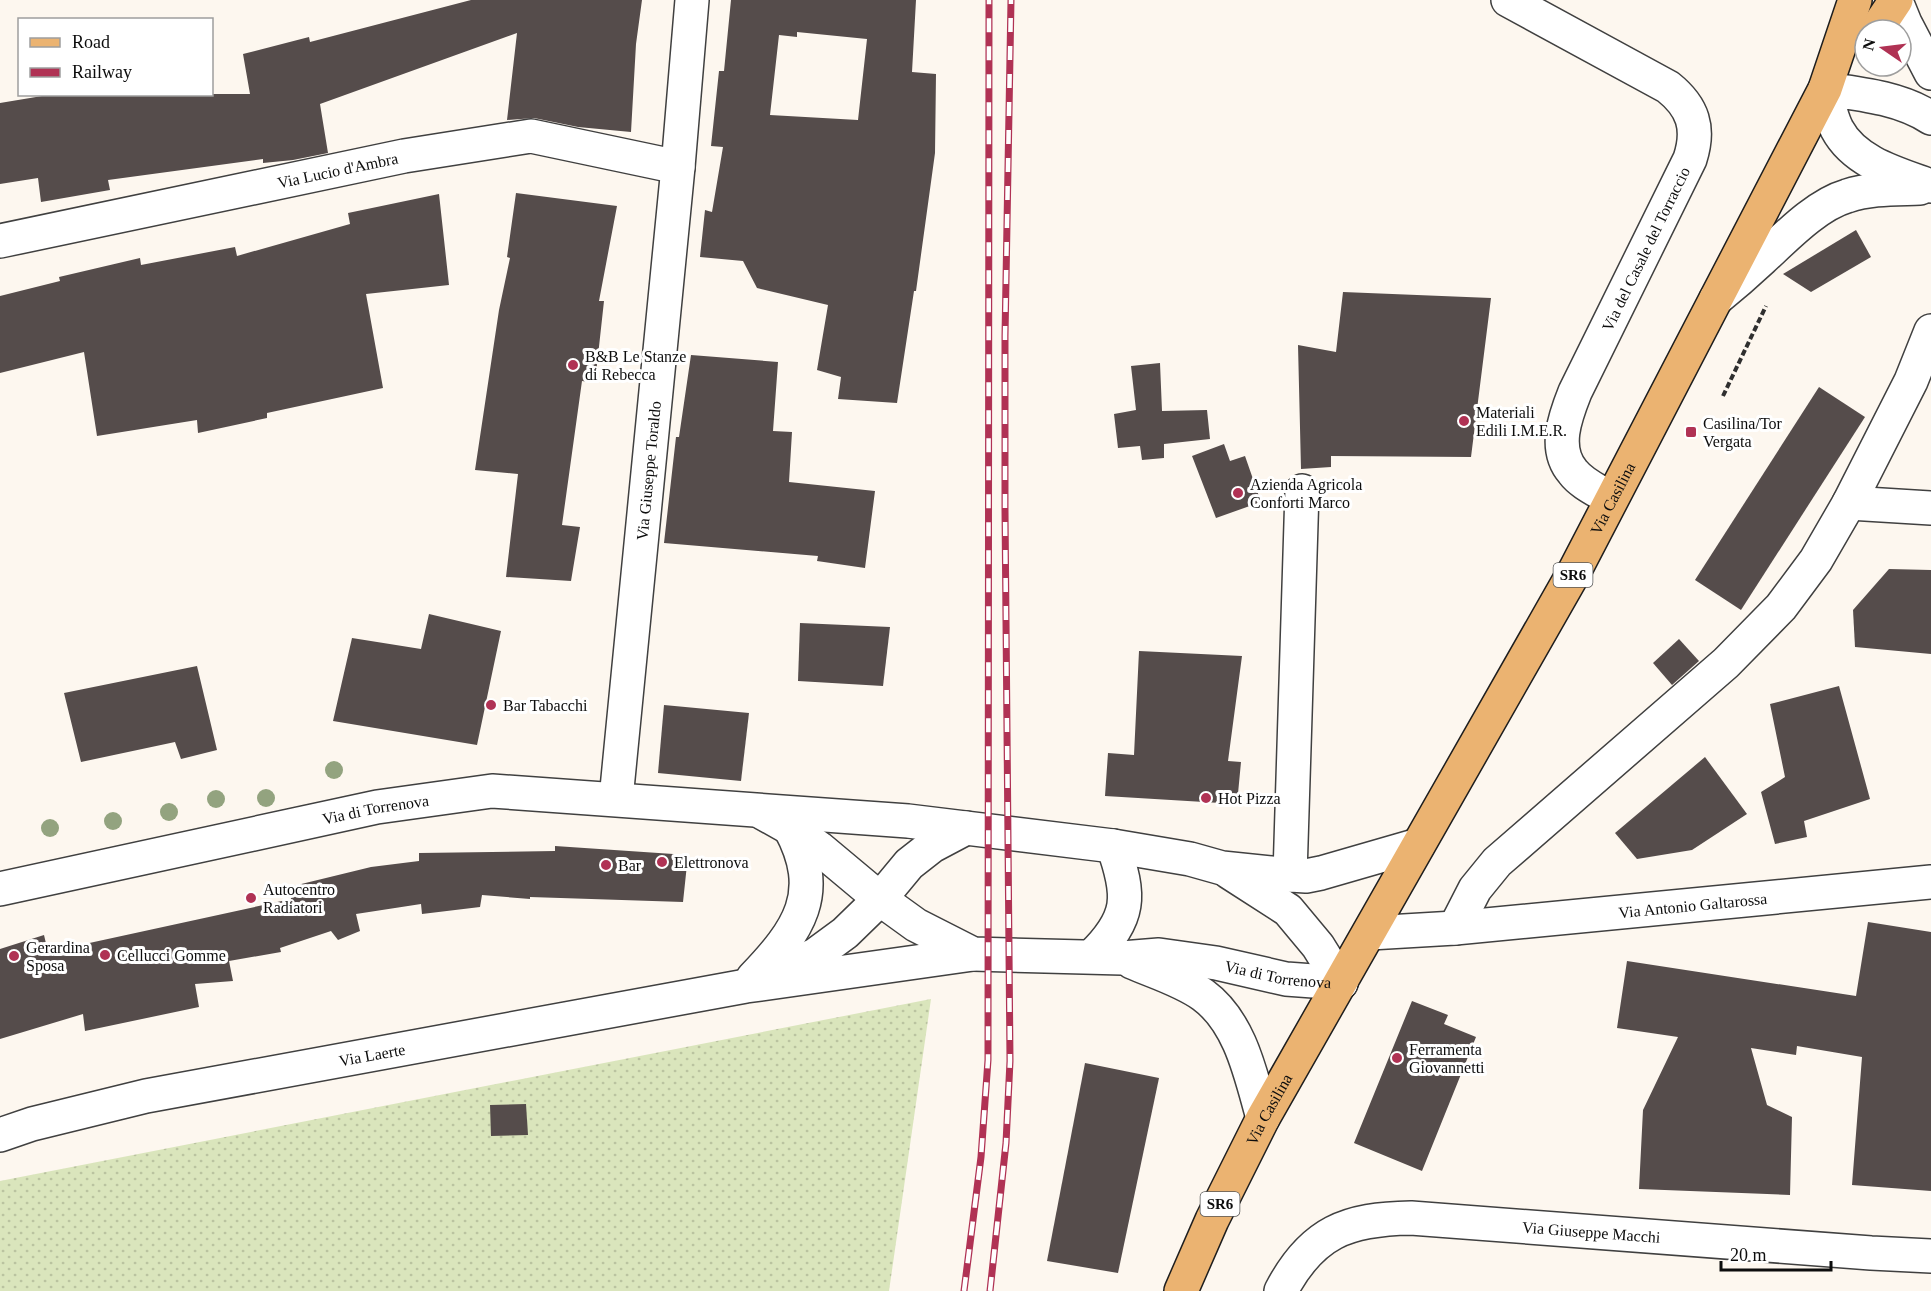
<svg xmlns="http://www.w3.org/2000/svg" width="1931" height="1291" font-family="'Times New Roman',serif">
	<defs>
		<pattern id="grass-dots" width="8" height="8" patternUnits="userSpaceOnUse" patternTransform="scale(1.5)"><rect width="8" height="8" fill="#dae5bc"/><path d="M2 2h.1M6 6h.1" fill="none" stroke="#bac3a0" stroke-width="1.8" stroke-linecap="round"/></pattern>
	</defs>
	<rect width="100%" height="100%" fill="#fdf7ef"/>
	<path fill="url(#grass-dots)" d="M931,999L889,1291H0V1181Z"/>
	<g fill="#554c4b" fill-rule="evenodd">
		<path d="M471,0H642L636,44L631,132L578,127L534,118L507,120L517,33L320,104L328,153L293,160L263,163V159L108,180L110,190L41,202L38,178L0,184V103L54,94H250L243,54L309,37L310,42Z"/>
		<path d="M731,0H916L912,72L936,74L935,153L916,291H914L897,403L838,399L841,377L817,370L828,305L757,288L743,261L700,257L705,210L712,212L723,147L711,146L719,71H724ZM797,32L867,39L858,120L770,115L779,35L797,37Z"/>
		<path d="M516,193L617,206L599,301H604L595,383L582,381L562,525L580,527L571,581L506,577L518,474L475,470L499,310L510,258L507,257Z"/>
		<path d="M439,194L449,285L366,294L383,388L267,413V418L198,433L197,420L97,436L84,352L0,373V296L60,281L59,277L140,258L141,265L235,247L237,256L350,224L348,213Z"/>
		<path d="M1856,230L1871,257L1811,292L1783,274Z"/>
		<path d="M1343,292L1491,298L1471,457L1331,456V467L1301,469L1298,345L1336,352Z"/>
		<path d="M691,355L778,362L773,431L792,432L789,482L875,491L865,568L817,561L818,556L664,543L676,437H679Z"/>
		<path d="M1160,363L1162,411L1207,410L1210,439L1164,444V458L1142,460L1140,446L1118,448L1114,414L1136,410L1131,366Z"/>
		<path d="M1819,387L1865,417L1741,610L1695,580Z"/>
		<path d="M1224,444L1230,461L1245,456L1261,502L1216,518L1192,456Z"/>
		<path d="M1889,569L1931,570V654L1855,647L1853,610Z"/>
		<path d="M429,614L501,631L477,745L333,721L352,638L421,649Z"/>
		<path d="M800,623L890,627L883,686L798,681Z"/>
		<path d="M1679,639L1699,661L1672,685L1653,663Z"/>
		<path d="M1139,651L1242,656L1228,761L1241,762L1237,804L1105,796L1108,753L1134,755Z"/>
		<path d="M197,666L217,750L181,759L175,742L81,762L64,693Z"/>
		<path d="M1839,686L1870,799L1804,821L1807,837L1775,844L1761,792L1785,777L1770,704Z"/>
		<path d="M664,705L749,713L741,781L658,773Z"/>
		<path d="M1705,757L1747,814L1692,850L1637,859L1615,833Z"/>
		<path d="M555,846L688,855L683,902L530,897V899L482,895L480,907L422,914L421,904L356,914L360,931L338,940L331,931L280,948L281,952L229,961L233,981L195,984L199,1007L85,1031L83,1014L0,1039V949L44,935L48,952L291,899L289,887L371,867L419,861V853L555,851Z"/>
		<path d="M1868,922L1931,932V1191L1852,1185L1862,1057L1797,1046L1796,1055L1751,1048L1767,1105L1792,1117L1790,1195L1639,1189L1643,1110L1678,1037L1617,1028L1627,961L1856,996Z"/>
		<path d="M1412,1001L1448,1015L1444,1024L1476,1037L1422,1171L1354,1143Z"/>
		<path d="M1085,1063L1159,1078L1118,1273L1047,1261Z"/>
		<path d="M526,1104L528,1135L491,1136L490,1105Z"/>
	</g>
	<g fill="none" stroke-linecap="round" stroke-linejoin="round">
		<g stroke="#404040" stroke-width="36">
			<g id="minor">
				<path d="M1508,0L1668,87C1693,107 1700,128 1690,159L1575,392C1565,417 1553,449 1573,472C1582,484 1599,491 1611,499"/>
				<path d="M1896,1L1905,23L1931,73"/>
				<path d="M1931,118C1900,98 1861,94 1825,89C1828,103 1831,117 1837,129C1855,163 1898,174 1931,186"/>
				<path id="s1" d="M0,241L404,156L531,136L678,167"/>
				<path d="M1716,299C1732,286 1747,273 1762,259C1785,238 1816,205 1847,196C1871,188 1896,189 1920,188"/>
				<path d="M1849,503L1931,508"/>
				<path id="s2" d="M616,799L678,167L692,0"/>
				<path id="s3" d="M763,813L797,832L819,848L880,899L916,925L973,954L1122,958L1159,955L1216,963L1286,979L1341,983"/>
				<path d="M1229,872L1288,910L1318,946L1341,983"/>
				<path d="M1290,875L1302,491"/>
				<path id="s4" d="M0,889L377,807L492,791L908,821L1113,846L1190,859L1222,868L1290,875L1306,876L1321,873L1418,845"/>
				<path d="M1455,928L1475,889L1497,862L1726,663L1781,607L1816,560L1849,503L1911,381L1931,331"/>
				<path id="s5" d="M1370,933L1455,928L1931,882"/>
				<path d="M1092,956C1131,918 1131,896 1113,846"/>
				<path d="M1132,962C1155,972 1182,980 1203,995C1241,1023 1251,1076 1263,1118"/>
				<path d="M778,972L815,955L845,933L880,899L909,864L932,846L966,828"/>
				<path d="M753,978C799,930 825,893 790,828"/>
				<path id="s6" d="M0,1135L32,1124L146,1096L746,986L973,954"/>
				<path id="s7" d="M1281,1291C1312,1232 1347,1219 1411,1218L1871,1253L1931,1256"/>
			</g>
		</g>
		<g stroke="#1e1e1e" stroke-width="36">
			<g id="major">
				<path d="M1876,30L1896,0"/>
				<path id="s8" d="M1181,1291L1212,1220L1263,1118L1573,574L1825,89L1855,0"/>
			</g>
		</g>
		<path stroke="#2f2f2f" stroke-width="4" stroke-dasharray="6 3" stroke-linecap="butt" d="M1723,396L1766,306"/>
		<use href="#minor" stroke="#fff" stroke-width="33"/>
		<use href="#major" stroke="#ebb371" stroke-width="33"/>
		<g stroke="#b03254" stroke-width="7">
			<g id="rail">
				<path d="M964,1291L981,1157L988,1060L989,0"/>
				<path d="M990,1291L1006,1143L1010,1061L1005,510V336L1011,0"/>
			</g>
		</g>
		<use href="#rail" stroke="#fff" stroke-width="4.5" stroke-dasharray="14" stroke-linecap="butt"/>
	</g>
	<g fill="#93a37f">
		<circle cx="334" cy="770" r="9"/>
		<circle cx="266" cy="798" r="9"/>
		<circle cx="216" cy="799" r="9"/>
		<circle cx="169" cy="812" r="9"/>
		<circle cx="113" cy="821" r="9"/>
		<circle cx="50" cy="828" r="9"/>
	</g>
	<g fill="#b03254" stroke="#fff" stroke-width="2">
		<circle cx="573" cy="365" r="6"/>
		<circle cx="1464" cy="421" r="6"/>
		<rect x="1685" y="426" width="12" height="12" rx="3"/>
		<circle cx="1238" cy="493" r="6"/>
		<circle cx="491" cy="705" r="6"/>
		<circle cx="1206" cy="798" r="6"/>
		<circle cx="662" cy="862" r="6"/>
		<circle cx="606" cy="865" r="6"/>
		<circle cx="251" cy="898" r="6"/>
		<circle cx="105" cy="955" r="6"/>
		<circle cx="14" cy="956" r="6"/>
		<circle cx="1397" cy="1058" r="6"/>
	</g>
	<g text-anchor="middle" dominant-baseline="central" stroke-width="6" stroke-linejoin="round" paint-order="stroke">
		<g fill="#fff" stroke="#565656" stroke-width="1.5">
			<rect x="1553.5" y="563" width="39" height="24" rx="4.5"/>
			<rect x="1200.5" y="1192" width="39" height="24" rx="4.5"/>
		</g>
		<g font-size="15" font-weight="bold" fill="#0d0d0d">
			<text x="1573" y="575">SR6</text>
			<text x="1220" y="1204">SR6</text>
		</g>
		<g font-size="16" fill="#0d0d0d" stroke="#fff">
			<text stroke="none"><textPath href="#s1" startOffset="345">Via Lucio d'Ambra</textPath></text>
			<text transform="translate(1646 249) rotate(-64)">Via del Casale del Torraccio</text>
			<text stroke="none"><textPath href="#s2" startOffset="330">Via Giuseppe Toraldo</textPath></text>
			<text stroke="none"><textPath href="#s8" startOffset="903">Via Casilina</textPath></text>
			<text stroke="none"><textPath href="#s4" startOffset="384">Via di Torrenova</textPath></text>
			<text stroke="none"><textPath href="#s5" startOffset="324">Via Antonio Galtarossa</textPath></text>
			<text stroke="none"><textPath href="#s3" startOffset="561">Via di Torrenova</textPath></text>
			<text stroke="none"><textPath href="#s6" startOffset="381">Via Laerte</textPath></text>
			<text stroke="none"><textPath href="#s8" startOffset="202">Via Casilina</textPath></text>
			<text stroke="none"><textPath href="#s7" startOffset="340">Via Giuseppe Macchi</textPath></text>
		</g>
		<g font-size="16" fill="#0d0d0d" stroke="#fff" text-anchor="start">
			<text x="585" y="356">B&amp;B Le Stanze<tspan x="585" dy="18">di Rebecca</tspan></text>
			<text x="1476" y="412">Materiali<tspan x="1476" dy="18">Edili I.M.E.R.</tspan></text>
			<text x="1703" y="423">Casilina/Tor<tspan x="1703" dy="18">Vergata</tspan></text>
			<text x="1250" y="484">Azienda Agricola<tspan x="1250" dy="18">Conforti Marco</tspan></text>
			<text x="503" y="705">Bar Tabacchi</text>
			<text x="1218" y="798">Hot Pizza</text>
			<text x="674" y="862">Elettronova</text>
			<text x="618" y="865">Bar</text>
			<text x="263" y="889">Autocentro<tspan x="263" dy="18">Radiatori</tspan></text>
			<text x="26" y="947">Gerardina<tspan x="26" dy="18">Sposa</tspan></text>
			<text x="117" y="955">Cellucci Gomme</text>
			<text x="1409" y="1049">Ferramenta<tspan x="1409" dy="18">Giovannetti</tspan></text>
		</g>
	</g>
	<rect x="18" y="18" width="195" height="78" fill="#ffffff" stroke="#9e9e9e" stroke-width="1.5"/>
	<rect x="30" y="38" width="30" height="9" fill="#ebb371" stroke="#9e9e9e" stroke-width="1.5"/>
	<text x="72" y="48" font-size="18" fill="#0d0d0d">Road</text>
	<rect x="30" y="68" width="30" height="9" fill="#b03254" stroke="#9e9e9e" stroke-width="1.5"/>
	<text x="72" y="78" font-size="18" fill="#0d0d0d">Railway</text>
	<g transform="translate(1883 48) rotate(284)"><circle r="28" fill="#ffffff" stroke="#9e9e9e" stroke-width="1.5"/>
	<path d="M0-4.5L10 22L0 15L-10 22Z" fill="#b03254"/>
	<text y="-9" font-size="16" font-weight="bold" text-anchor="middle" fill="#0d0d0d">N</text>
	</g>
	<path d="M1721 1261v9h110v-9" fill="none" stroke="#0d0d0d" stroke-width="3"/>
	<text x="1730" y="1261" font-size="18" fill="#0d0d0d" stroke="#ffffff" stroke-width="4.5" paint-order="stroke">20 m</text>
</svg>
